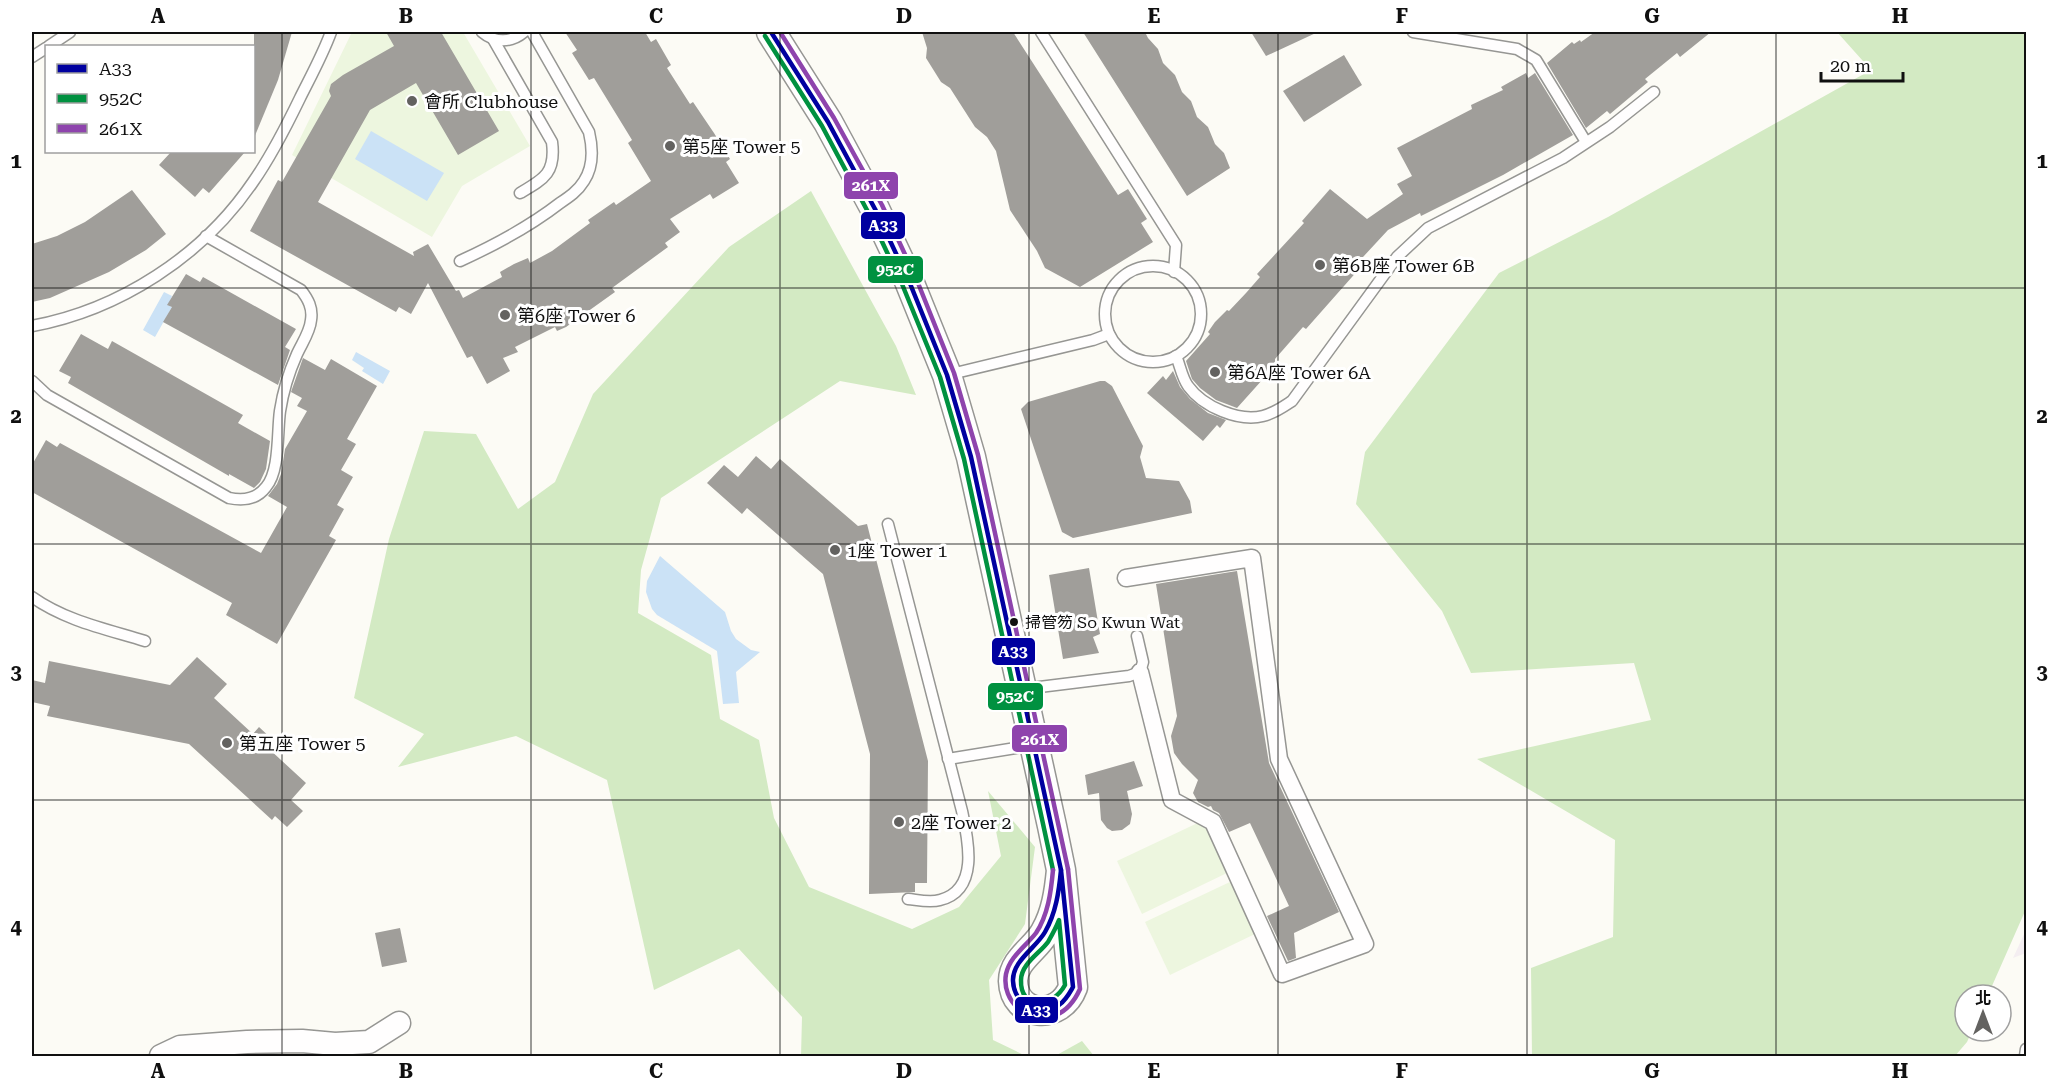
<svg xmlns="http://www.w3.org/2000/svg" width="2058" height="1088" font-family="'Roboto Serif','Noto Sans TC',serif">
	<rect width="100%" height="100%" fill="#fcfbf5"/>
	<path fill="#f4eef1" d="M2026,930V953L2013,958Z"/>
	<g fill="#d3eac3">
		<path d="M1837,32H2026V909L1988,995H1965V1031H1972L1967,1042L1955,1056H1532L1531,968L1613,937L1615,840L1477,759L1651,720L1634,663L1471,673L1442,611L1356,504L1365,452L1499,273L1608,217L1871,70Z"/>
		<path d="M811,191L896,346L916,395L840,381L661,498L641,570L638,613L711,655L720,719L759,740L774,818L809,887L912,929L959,907L1001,856L988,791L1035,847L1025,924L989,980L993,1040L1026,1056H801L802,1017L739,949L654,990L607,780L516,736L398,767L424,734L354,698L389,539L424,431L476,434L518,509L555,482L593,394L729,247Z"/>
		<path d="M1082,1041L1094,1056H1055Z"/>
	</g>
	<g fill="#edf6df">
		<path d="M352,32H463L530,146L462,186L432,237L292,155Z"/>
		<path d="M1204,820L1229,872L1142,914L1117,861Z"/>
		<path d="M1232,881L1257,933L1170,975L1145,922Z"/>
	</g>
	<g fill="#cbe2f6">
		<path d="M371,131L444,173L427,201L355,159Z"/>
		<path d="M164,292L172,296L168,305L172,307L155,337L143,330Z"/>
		<path d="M356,352L390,371L383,384L362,371L364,368L352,360Z"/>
		<path d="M660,556L725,612L731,631L736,639L751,650L760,652L736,672L739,703L723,704L717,651L657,615L652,609L646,592L647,581Z"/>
	</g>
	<g fill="#a09e9a">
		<path d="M254,32H292L278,80L254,138Z"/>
		<path d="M386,32H441L499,131L458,155L416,83L370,110L318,202L414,256L413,252L428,244L456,291L459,290L463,298L502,277L500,272L514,264L528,258L530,263L552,251L590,223L588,220L614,202L616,205L651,181L628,143L632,140L594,78L589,80L572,53L577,50L565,32H645L651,42L656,39L671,65L667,68L690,104L693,102L714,133L730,159L726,162L739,183L713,199L710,194L670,219L680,232L665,243L668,247L612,288L615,292L566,327L557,331L555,327L515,347L518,352L503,358L510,371L487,384L472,356L467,358L428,283L411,314L399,307L396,312L250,231L278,180L282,182L331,96L329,91L331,84L343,75L394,46Z"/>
		<path d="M922,32H1013L1118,195L1128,189L1147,219L1141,223L1153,242L1080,287L1045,268L1037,251L1010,210L996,151L987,137L975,127L950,88L941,82L926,58L927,48Z"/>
		<path d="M1083,32H1145L1148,38L1158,49L1163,63L1175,75L1182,92L1191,101L1197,117L1208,127L1215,144L1224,153L1230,168L1187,196Z"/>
		<path d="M1251,32H1318L1266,56Z"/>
		<path d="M1595,32H1711L1680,57L1677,53L1645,79L1648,82L1610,114L1607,111L1586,128L1547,63L1572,42L1574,44L1580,40L1581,42Z"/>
		<path d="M1344,55L1362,85L1304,122L1283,91Z"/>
		<path d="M1526,73L1528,78L1535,73L1573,135L1503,175L1421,216L1420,213L1388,230L1363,257L1367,260L1306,329L1303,327L1275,359V365L1272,369L1237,408L1216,400L1200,388L1192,379L1186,361L1210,334L1208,332L1215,322L1227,310L1229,311L1246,293L1260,277L1257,274L1304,223L1302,221L1330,189L1367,219L1403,194L1397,184L1412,176L1397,148L1472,109L1471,105L1503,90L1501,87Z"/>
		<path d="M171,152H245L209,193L203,188L195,197L159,165Z"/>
		<path d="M132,190L166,234L146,250L109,272L50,298L32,302V244L57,236L85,222Z"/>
		<path d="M186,274L200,282L203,277L296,329L285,347L290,350L278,385L163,322L172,307L167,305Z"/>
		<path d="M81,334L108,349L112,341L243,415L238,423L270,441L266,469L260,482L254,488L229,474V476L68,383L71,377L59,371Z"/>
		<path d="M303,358L325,370L331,359L377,386L347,439L356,444L341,470L353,477L337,505L344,509L329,536L336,540L277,644L226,615L232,603L32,492V465L46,440L57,447L60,443L261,553L287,507L268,496L277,484L281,474L285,449L307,411L297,406L302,398L291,392Z"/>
		<path d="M1173,371L1180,387L1190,399L1208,413L1226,420L1220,428L1217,425L1203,441L1147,393L1163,376L1166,380Z"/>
		<path d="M1100,381H1105L1112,386L1143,446L1140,457L1146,478L1179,481L1190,501L1192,513L1073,538L1062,532L1021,409L1028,402Z"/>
		<path d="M756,456L771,469L780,459L858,526L867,524L928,761L927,883H915V892L869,894L870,754L823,574L747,508L742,514L707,483L724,465L738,477Z"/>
		<path d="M1089,568L1100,634L1093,637L1099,653L1063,659L1049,575Z"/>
		<path d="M1237,571L1269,763L1339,912L1294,933L1296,958L1288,961L1267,916L1289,906L1250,823L1229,832L1219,813L1213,810L1211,806L1208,807L1198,802L1193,793L1198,780L1182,764L1174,753L1171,736L1177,716L1156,584Z"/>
		<path d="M197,657L227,684L214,698L253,734L259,727L274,741L268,748L306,783L291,800L303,811L287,827L275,816L272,820L189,744L47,716L50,706L32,702V680L45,683L49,661L170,685Z"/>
		<path d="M1134,761L1143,786L1127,791L1132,814L1130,824L1122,830L1112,831L1107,828L1101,820L1099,793L1088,795L1085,775Z"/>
		<path d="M400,928L407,962L382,967L375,933Z"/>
	</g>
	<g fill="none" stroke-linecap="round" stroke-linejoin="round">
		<g stroke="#969693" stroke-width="13">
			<g id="service">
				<path d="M482,32C495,43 511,43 524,32"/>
				<path d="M1041,32L1176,245L1174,272"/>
				<path d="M1413,32L1517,49L1536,60L1586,142"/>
				<path d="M493,39L552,142C556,173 544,179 520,193"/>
				<path d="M49,46L70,32"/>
				<path d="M32,57L46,48"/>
				<path d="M460,261C495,245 529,227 560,203C569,197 578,191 584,181C594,166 593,149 589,132L532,32"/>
				<circle cx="1153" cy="314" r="48"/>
				<path d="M32,326C119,310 203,256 253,182C272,155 286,127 300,98C311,76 323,54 331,32"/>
				<path d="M1176,356C1180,365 1182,378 1188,386C1203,407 1239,422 1263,416C1275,413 1283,407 1292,401L1397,257L1428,228L1563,158L1610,127L1654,92"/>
				<path d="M947,375L1093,340L1109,334"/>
				<path d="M32,381L47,395L229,498C243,501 257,499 266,487C280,471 277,432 280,411C283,391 289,372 297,354C302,343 310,332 311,320C313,308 308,299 301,290L206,236"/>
				<path d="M888,524L962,811C968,839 980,890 940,900C930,903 918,900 908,899"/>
				<path d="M32,597C66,621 106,629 145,641"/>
				<path d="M1023,689L1129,676L1140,672L1143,662L1137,636"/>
				<path d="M948,759L1034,745"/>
				<path d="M2025,1056L2026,1049"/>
			</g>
		</g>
		<g stroke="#969693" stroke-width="19">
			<path id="pedestrian" d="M1126,578L1252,558L1279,759L1365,944L1282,974L1213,822L1172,800L1140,672"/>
		</g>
		<g stroke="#969693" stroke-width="25">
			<path id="minor" d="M161,1056L180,1047L247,1042L302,1041L335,1044L369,1042L399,1023"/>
		</g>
		<g stroke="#969693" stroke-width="31">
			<path id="tertiary" d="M771,32L828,122L875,209L909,281L947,375L971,457L1052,826L1061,870L1073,987C1060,1022 1014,1017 1013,981C1013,960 1036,949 1045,932C1056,913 1059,891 1061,870"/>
		</g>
		<use href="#service" stroke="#fffefe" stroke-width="10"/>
		<use href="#pedestrian" stroke="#fffefe" stroke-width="16"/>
		<use href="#minor" stroke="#fffefe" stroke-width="22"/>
		<use href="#tertiary" stroke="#fffefe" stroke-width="28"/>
		<g stroke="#fff" stroke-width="9">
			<g id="bus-1">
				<path d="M771,32L828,122L875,209L909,281L947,375L971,457L1061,870"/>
				<path d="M1061,870L1073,987C1069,994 1066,1000 1059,1005C1039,1019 1014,1005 1013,981C1012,961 1036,948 1045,932C1056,913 1059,891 1061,870Z"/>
			</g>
		</g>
		<g stroke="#fff" stroke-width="9">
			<g id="bus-2">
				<path d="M765,36L822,126L868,212L902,284L940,377L964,459L1053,870"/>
				<path d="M1059,920L1065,985C1052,1009 1020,1010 1021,980C1021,964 1040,953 1048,942C1052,935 1056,928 1059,920Z"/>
			</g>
		</g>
		<g stroke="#fff" stroke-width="9">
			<g id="bus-3">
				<path d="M780,32L834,118L882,205L916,278L954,373L978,455L1068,869"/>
				<path d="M1053,870C1051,892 1048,915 1036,933C1026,946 1010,956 1006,974C1001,1002 1029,1026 1056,1015C1068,1010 1075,1000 1080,989L1068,869"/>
			</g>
		</g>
		<use href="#bus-1" stroke="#0000a0" stroke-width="4.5"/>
		<use href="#bus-2" stroke="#009140" stroke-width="4.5"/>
		<use href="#bus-3" stroke="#8e44ad" stroke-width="4.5"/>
	</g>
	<path fill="none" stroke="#101010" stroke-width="1.5" stroke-opacity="0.55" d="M282,32V1056M531,32V1056M780,32V1056M1029,32V1056M1278,32V1056M1527,32V1056M1776,32V1056M32,288H2026M32,544H2026M32,800H2026"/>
	<g fill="#636260" stroke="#fff" stroke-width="2">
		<circle cx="412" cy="101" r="6"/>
		<circle cx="670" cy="146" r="6"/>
		<circle cx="1320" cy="265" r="6"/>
		<circle cx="505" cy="315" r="6"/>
		<circle cx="1215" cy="372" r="6"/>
		<circle cx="835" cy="550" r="6"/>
		<circle cx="227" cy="743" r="6"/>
		<circle cx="899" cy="822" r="6"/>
	</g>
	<circle fill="#101010" stroke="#fff" stroke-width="2" cx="1014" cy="622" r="5"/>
	<g text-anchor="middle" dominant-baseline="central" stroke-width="6" stroke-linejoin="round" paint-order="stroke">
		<g font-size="16" fill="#101010" stroke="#fff" text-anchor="start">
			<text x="1025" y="622">掃管笏 So Kwun Wat</text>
		</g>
		<g font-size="18" fill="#101010" stroke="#fff" text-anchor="start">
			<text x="424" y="101">會所 Clubhouse</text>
			<text x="682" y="146">第5座 Tower 5</text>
			<text x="1332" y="265">第6B座 Tower 6B</text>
			<text x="517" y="315">第6座 Tower 6</text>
			<text x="1227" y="372">第6A座 Tower 6A</text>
			<text x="847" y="550">1座 Tower 1</text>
			<text x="239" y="743">第五座 Tower 5</text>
			<text x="911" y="822">2座 Tower 2</text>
		</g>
	</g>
	<g stroke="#fff" stroke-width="2">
		<rect x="843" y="171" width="56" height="29" rx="6" fill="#8e44ad"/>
		<rect x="860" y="211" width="46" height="29" rx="6" fill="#0000a0"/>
		<rect x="867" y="255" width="57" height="29" rx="6" fill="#009140"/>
		<rect x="991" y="637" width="45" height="29" rx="6" fill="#0000a0"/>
		<rect x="987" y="682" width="57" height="29" rx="6" fill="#009140"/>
		<rect x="1011" y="724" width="57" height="29" rx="6" fill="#8e44ad"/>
		<rect x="1014" y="996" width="45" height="28" rx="6" fill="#0000a0"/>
	</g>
	<g font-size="16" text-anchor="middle" font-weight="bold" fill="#fff">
		<text x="871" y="191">261X</text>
		<text x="883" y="231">A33</text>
		<text x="895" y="275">952C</text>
		<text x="1013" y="657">A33</text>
		<text x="1015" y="702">952C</text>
		<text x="1040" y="745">261X</text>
		<text x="1036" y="1016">A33</text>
	</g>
	<rect width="2058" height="1088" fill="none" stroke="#ffffff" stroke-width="66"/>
	<rect x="45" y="45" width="210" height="108" fill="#ffffff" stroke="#9f9f9f" stroke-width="1.5"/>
	<rect x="57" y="64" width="30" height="9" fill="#0000a0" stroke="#9f9f9f" stroke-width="1.5"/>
	<text x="99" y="75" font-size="18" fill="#101010">A33</text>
	<rect x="57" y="94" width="30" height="9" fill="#009140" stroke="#9f9f9f" stroke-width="1.5"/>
	<text x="99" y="105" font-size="18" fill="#101010">952C</text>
	<rect x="57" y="124" width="30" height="9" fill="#8e44ad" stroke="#9f9f9f" stroke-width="1.5"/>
	<text x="99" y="135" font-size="18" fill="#101010">261X</text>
	<g transform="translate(1983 1013)"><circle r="28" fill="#ffffff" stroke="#9f9f9f" stroke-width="1.5"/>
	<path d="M0-4.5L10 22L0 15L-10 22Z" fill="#636260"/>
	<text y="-9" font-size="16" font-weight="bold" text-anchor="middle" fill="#101010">北</text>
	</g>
	<path d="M1821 72v9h82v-9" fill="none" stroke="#101010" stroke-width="3"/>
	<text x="1830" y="72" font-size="18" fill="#101010" stroke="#ffffff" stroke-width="4.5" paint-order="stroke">20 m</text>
	<rect x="33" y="33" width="1992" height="1022" fill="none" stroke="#101010" stroke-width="2"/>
	<g font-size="20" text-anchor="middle" font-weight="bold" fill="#101010">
		<text x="158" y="23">A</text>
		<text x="406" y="23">B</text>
		<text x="656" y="23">C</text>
		<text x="904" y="23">D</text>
		<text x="1154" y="23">E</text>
		<text x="1402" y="23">F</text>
		<text x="1652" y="23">G</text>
		<text x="1900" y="23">H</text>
		<text x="16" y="168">1</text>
		<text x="2042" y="168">1</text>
		<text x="16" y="423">2</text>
		<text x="2042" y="423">2</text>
		<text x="16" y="679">3</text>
		<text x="2042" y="679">3</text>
		<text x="16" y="934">4</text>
		<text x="2042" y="934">4</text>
		<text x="158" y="1078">A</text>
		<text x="406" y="1078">B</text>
		<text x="656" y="1078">C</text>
		<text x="904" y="1078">D</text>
		<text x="1154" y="1078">E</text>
		<text x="1402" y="1078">F</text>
		<text x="1652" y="1078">G</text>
		<text x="1900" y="1078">H</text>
	</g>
</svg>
